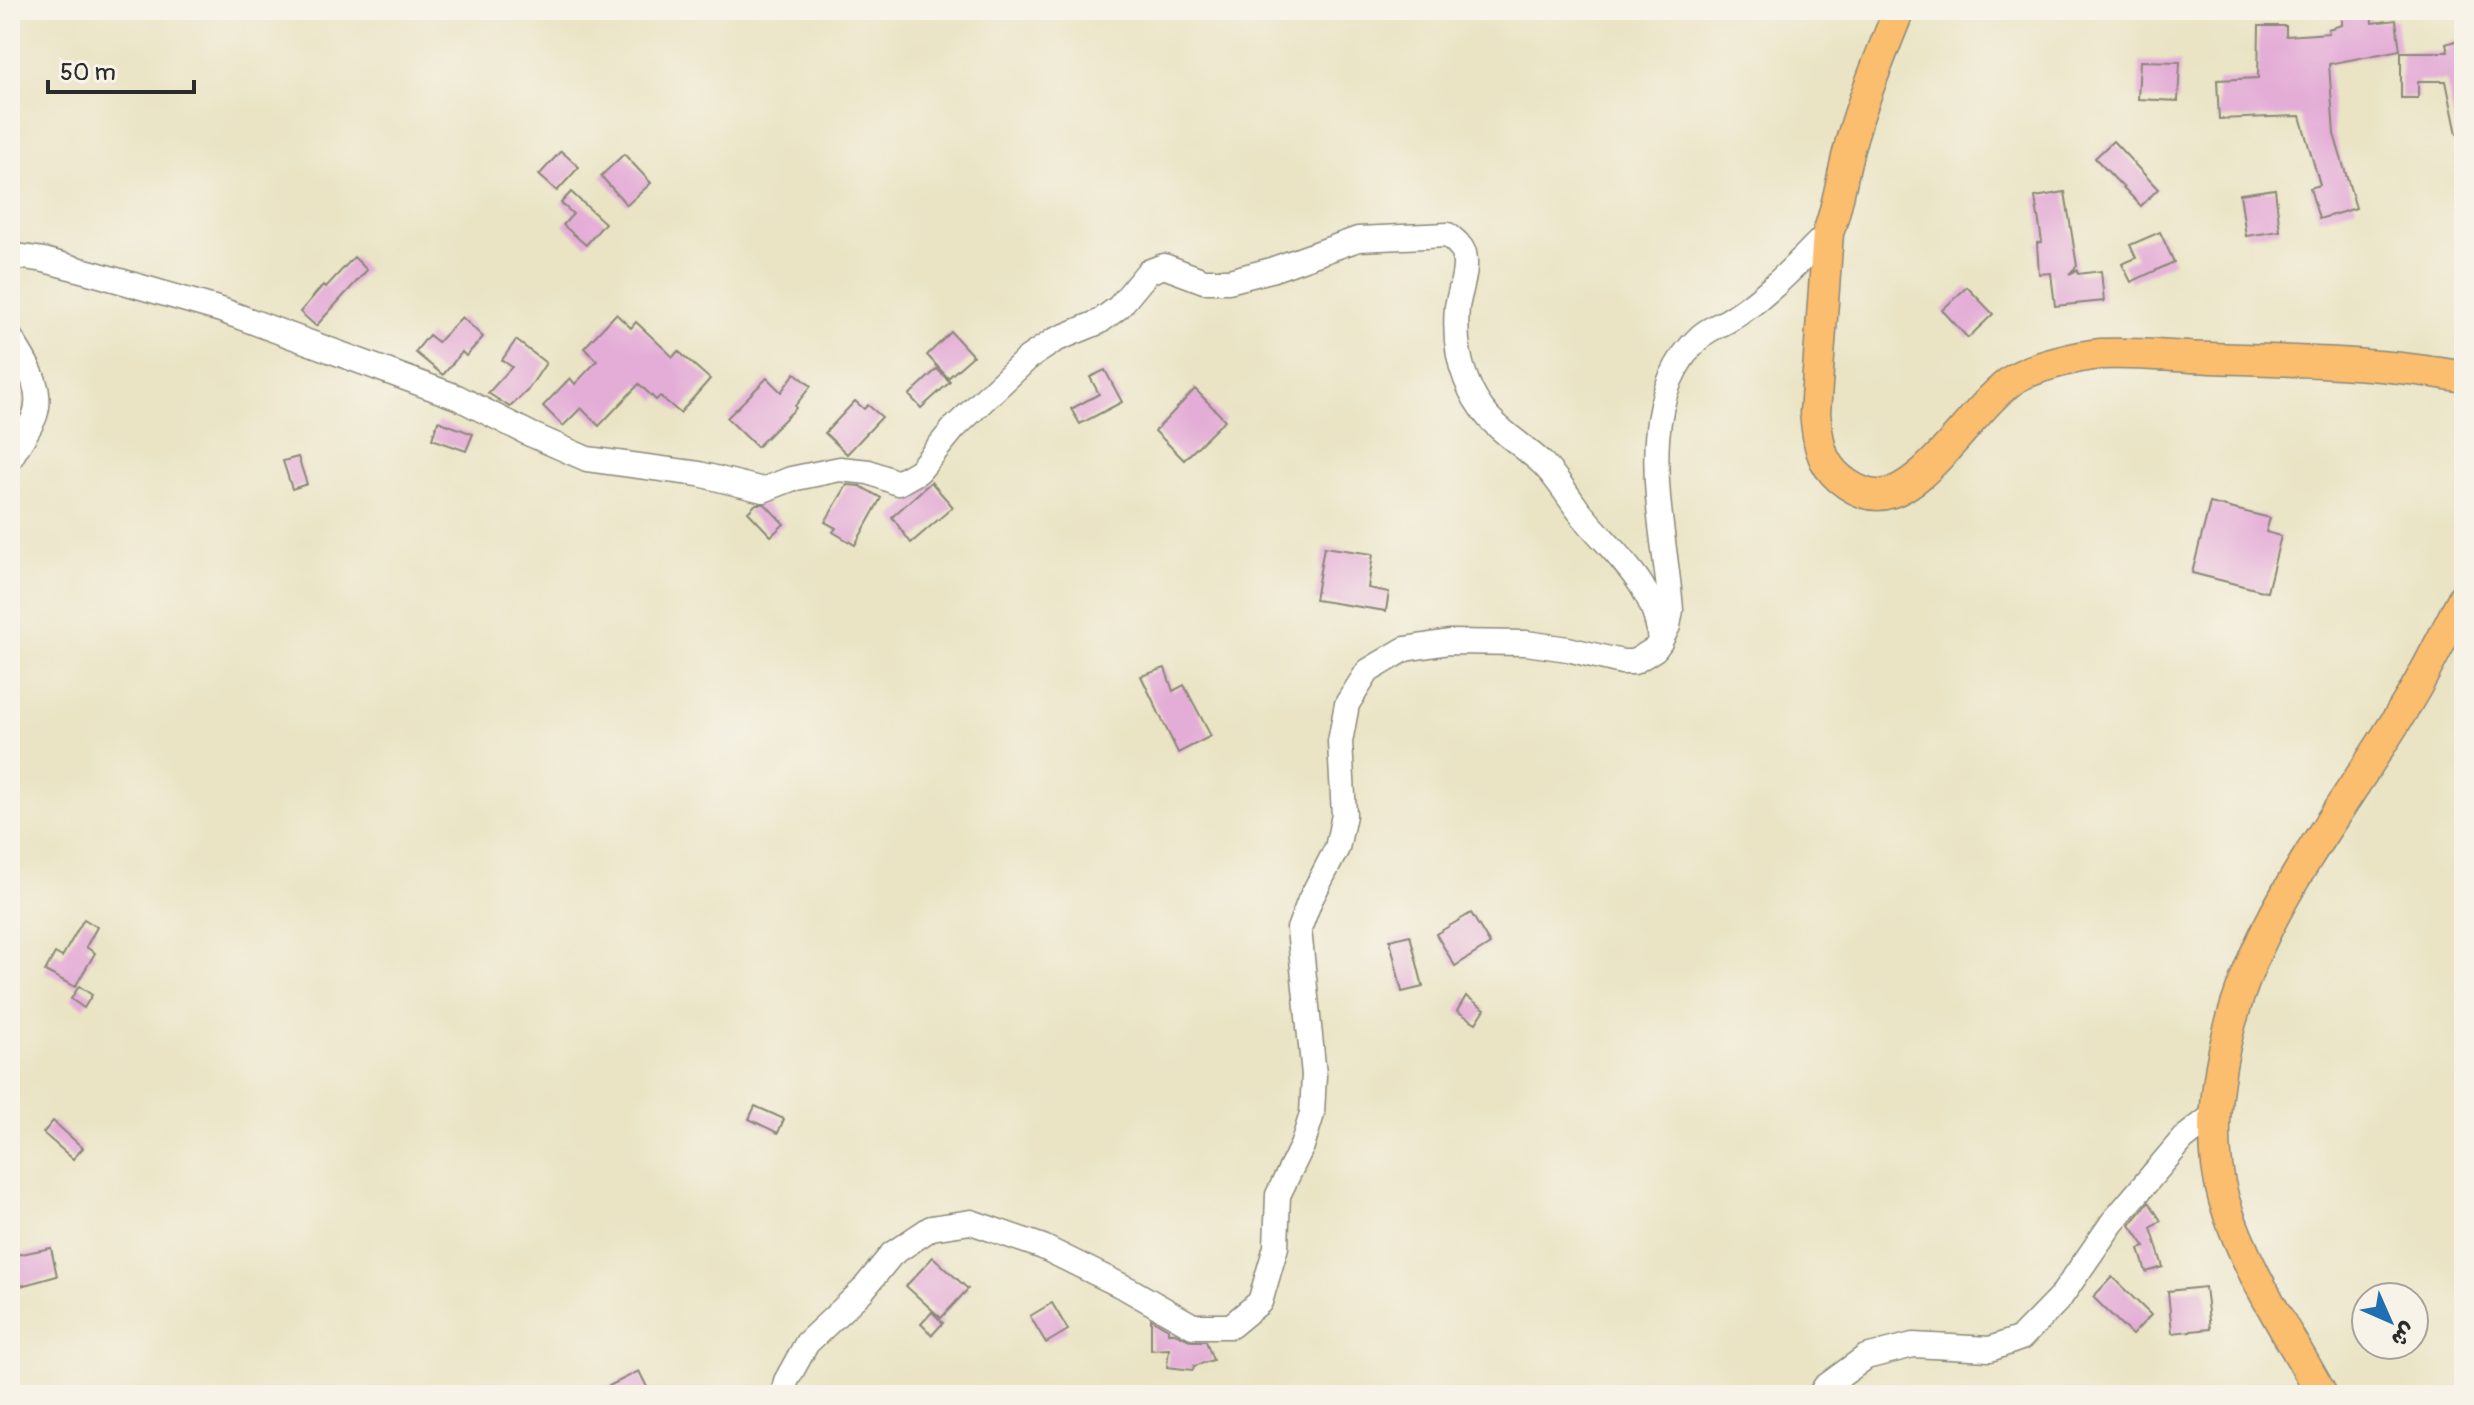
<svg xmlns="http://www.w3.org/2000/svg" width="2474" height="1405" font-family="Pangolin,'Playpen Sans Arabic',sans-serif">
	<rect width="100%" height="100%" fill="#f7f3e8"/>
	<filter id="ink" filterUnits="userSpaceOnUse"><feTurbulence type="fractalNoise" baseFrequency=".0125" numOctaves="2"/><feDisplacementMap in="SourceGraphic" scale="16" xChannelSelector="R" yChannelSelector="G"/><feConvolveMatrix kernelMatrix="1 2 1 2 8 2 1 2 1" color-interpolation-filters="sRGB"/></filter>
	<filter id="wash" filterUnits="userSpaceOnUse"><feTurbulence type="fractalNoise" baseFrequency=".006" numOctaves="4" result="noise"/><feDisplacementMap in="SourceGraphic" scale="32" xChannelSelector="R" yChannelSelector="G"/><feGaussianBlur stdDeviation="1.8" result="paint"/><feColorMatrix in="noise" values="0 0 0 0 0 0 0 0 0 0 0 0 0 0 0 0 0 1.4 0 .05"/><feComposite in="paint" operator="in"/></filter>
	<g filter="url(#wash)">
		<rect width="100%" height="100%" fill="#eae4c5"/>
		<g id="blocks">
			<g fill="#e4add7">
				<path d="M2342,10H2371L2372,23L2396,20L2400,50L2329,64L2334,134L2356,208L2319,219L2310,188L2320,185L2300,116L2219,119L2217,80L2258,78L2259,26H2286V36L2329,33L2328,29L2342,25Z"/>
				<path d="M2464,38V133L2457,134L2446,81H2418V98H2401V52H2448L2446,44Z"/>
				<path d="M2140,61L2180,62L2178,101L2138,99Z"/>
				<path d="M2113,141L2158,189L2141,206L2095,158Z"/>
				<path d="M561,151L579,167L557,191L539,175Z"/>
				<path d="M624,154L651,183L627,205L601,176Z"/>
				<path d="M2275,189L2280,231L2246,236L2240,194Z"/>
				<path d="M571,192L605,223L586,245L563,225L573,214L561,203Z"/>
				<path d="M2065,192L2077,266L2069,274L2077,270L2078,274L2101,271L2104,301L2055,306L2051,273L2039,274L2037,243L2042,242L2035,197Z"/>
				<path d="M2160,232L2174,262L2131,282L2122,264L2136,258L2130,245Z"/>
				<path d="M354,257L367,270L316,326L300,312L323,285L326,287Z"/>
				<path d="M1967,287L1993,314L1968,338L1942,310Z"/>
				<path d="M616,314L631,328L636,322L673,357L678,351L710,379L680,413L660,396L656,400L639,384L599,426L581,408L563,426L543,406L570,378L575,384L597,361L584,348Z"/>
				<path d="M462,317L483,337L466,356L462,352L443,375L415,352L429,335L438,342Z"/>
				<path d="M951,332L973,356L948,378L927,355Z"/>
				<path d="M516,340L546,363L527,391L510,407L488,393L512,367L502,360Z"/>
				<path d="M937,369L950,382L921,408L909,395Z"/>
				<path d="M1105,370L1122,402L1080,424L1071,409L1099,394L1090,377Z"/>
				<path d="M795,373L811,386L795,406L796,408L757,447L727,418L767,378L781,392Z"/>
				<path d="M1195,389L1225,420L1184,460L1155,431Z"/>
				<path d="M855,401L864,409L868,405L882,417L847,454L825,433Z"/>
				<path d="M438,421L473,434L466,451L432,439Z"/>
				<path d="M298,457L307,484L292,489L283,461Z"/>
				<path d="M931,482L953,507L911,543L892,517Z"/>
				<path d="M847,485L860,486L881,498L855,545L833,532L836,528L825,522Z"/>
				<path d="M2210,503L2270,518L2266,532L2281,536L2267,592L2192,573Z"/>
				<path d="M756,504H765L784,524L771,536L748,512Z"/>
				<path d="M1324,547L1373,554L1368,588L1389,592L1386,611L1315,600Z"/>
				<path d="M1165,668L1173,691L1184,685L1211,736L1178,753L1141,676Z"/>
				<path d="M1471,913L1490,944L1455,966L1436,934Z"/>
				<path d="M84,919L97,927L86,947L95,953L75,987L45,971L55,953L62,957Z"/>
				<path d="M1410,935L1423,987L1402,992L1390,940Z"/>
				<path d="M79,986L92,995L84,1008L71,999Z"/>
				<path d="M1466,996L1485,1009L1476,1023L1457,1011Z"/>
				<path d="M755,1106L784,1119L778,1133L749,1119Z"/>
				<path d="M53,1121L83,1148L73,1159L43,1133Z"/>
				<path d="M2149,1202L2161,1221L2151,1228L2163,1267L2146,1272L2139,1249L2145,1247L2130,1225Z"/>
				<path d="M51,1248L57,1276L10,1289V1268L18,1264L16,1255Z"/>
				<path d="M933,1257L968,1289L941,1318L906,1286Z"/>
				<path d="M2112,1277L2151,1315L2132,1335L2093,1297Z"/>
				<path d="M2205,1287L2210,1329L2172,1333L2168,1291Z"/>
				<path d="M1052,1303L1068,1330L1046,1343L1030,1316Z"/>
				<path d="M932,1312L943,1323L932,1335L921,1324Z"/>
				<path d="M1151,1319L1168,1329V1333H1175L1192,1341H1206L1213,1360L1194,1366L1193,1370L1167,1367L1169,1349L1151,1350Z"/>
				<path d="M639,1371L651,1395H591Z"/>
			</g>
		</g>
	</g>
	<g filter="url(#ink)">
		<use href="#blocks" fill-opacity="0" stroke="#8a8878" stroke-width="2"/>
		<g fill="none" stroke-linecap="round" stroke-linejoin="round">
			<g stroke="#8a8878" stroke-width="27">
				<g id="minor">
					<path d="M10,255L44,260L96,274L221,310L457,397L530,434L587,459L699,474L763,490L791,479L840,469L869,472L898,483L919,471L954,428L1028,358L1055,340L1099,322L1119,307L1148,272L1164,266L1204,281H1229L1271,270L1358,239L1448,235C1454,240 1461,245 1464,253C1468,270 1460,290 1457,307C1455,331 1457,357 1466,379C1482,423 1510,434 1542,463C1558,478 1569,499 1583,516C1615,555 1658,587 1660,642"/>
					<path d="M10,337C25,361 47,391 33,420C26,434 17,446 10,459"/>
					<path d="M783,1395L786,1381L807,1343L862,1291L892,1254L931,1228L971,1222L1043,1247L1128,1289L1193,1326H1231L1260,1302L1276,1247L1278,1195L1302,1146L1312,1114L1314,1075L1299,929L1310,900L1337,848L1344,815L1340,742L1347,704L1368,671L1405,649L1449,642L1526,643L1568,649L1622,662H1634L1655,649L1660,642L1668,626L1671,610C1665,526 1628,402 1701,336C1711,327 1722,325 1732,318C1768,296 1798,262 1828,233"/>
					<path d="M1820,1395L1825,1387L1866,1357L1913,1345L1990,1349L2021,1338L2060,1298L2112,1223L2183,1139L2215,1114"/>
				</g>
			</g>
			<g stroke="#8a8878" stroke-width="33">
				<g id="major">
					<path d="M1899,10C1883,50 1866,90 1854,131C1843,165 1840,200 1828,233L1815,413C1817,429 1818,446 1825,460C1834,478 1858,495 1878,495C1925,494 1974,405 2014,379C2032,367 2079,356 2101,354C2136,352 2175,357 2210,358C2294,361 2381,362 2464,377"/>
					<path d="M2322,1395C2288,1333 2244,1267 2224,1200C2213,1162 2213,1125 2218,1086C2237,933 2331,830 2407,703C2428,669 2445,632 2464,596"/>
				</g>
			</g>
			<use href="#minor" stroke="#fff" stroke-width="24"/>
			<use href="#major" stroke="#fbbd6e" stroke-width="30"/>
		</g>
	</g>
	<rect width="2474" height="1405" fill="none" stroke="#f7f3e8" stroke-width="40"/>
	<g transform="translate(2390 1321) rotate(135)"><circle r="38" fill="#f7f3e8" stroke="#a5a39c" stroke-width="2"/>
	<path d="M0-6L14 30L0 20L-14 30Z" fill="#1f6fb2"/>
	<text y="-12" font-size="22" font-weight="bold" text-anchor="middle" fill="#2b2b2b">ش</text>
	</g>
	<path d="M48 80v12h146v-12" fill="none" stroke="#2b2b2b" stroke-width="4"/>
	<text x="60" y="80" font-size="24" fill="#2b2b2b" stroke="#f7f3e8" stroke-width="6" paint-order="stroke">50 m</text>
</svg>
